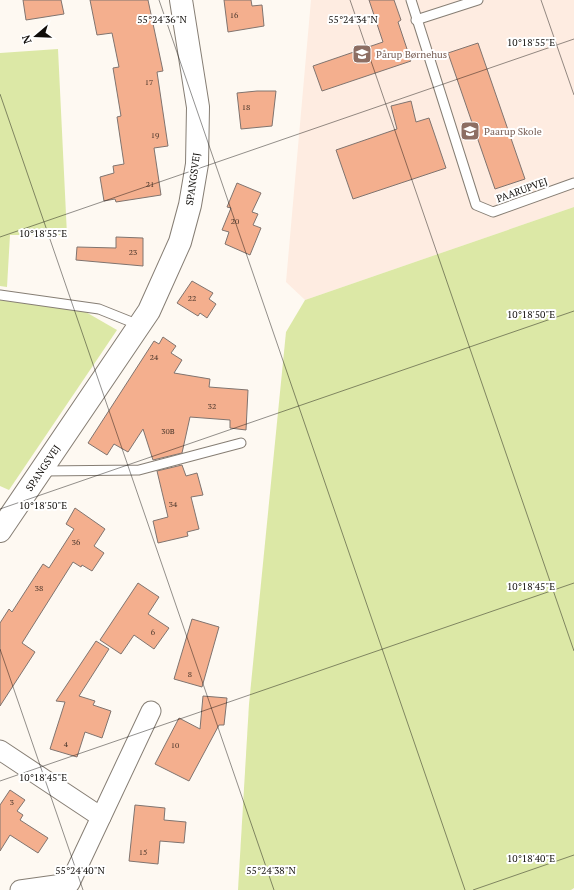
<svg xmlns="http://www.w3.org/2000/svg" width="574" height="890" font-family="'PT Serif',serif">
	<rect width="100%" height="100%" fill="#fef9f2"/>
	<path fill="#feece1" d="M311,0H574V207L305,300L286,282Z"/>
	<g fill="#dce8a6">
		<path d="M58,49L67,235H10L7,287L0,286V53Z"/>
		<path d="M574,207V888L571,890H238L249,704L286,332L305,300Z"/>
		<path d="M0,300L84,311L117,330L9,490L0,486Z"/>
	</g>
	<g fill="#f4af8e" stroke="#80746f">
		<path d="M23,0H61L64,14L26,20Z"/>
		<path d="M90,0H148L163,71L157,72L168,146L154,148L161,195L116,202L115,199L104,201L100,177L114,173L113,166L124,164L117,117L121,116L113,68L119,67L112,33L97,35Z"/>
		<path d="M224,0H251L252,6L262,5L264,26L228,32Z"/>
		<path d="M369,0H394L401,20L398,22L411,61L322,91L313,66L383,42Z"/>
		<path d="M478,43L525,179L495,189L448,53Z"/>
		<path d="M257,91H276L272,126L241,129L237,93Z"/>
		<path d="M411,101L416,122L429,118L446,168L353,199L336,150L397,129L391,106Z"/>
		<path d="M237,183L261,193L252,212L258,214L253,225L261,228L250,255L225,244L229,232L222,230L231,208L227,207Z"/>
		<path d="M116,237L143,238V266L76,260L77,247L116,248Z"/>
		<path d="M192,281L213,293L209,299L216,304L207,318L200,313L198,316L177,303Z"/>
		<path d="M163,337L176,346L171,353L182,360L174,373L210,379L209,387L248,390L246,430L230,428V420L190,417L182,453L153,460L143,429L128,452L114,444L107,455L88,443L154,341L159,344Z"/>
		<path d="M182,465L186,476L197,473L203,495L191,497L199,529L187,532L188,536L158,543L153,521L168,517L157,471Z"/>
		<path d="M75,508L105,529L94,546L104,553L92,571L82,565L81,567L73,562L22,643L35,652L0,706V623L9,609L12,612L43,564L49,568L74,529L66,524Z"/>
		<path d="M138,583L159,597L148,614L169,628L154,649L134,635L121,654L100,640Z"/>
		<path d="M192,619L219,627L202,687L174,679Z"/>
		<path d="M96,641L109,649L79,696L95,701L93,705L111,711L102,738L85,732L77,757L50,749L65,702L56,701Z"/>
		<path d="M203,696L227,698L224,725H219L189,781L155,764L179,718L200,729Z"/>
		<path d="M10,790L25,800L17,811L23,815L20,820L48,838L38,853L10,835L0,851V805Z"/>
		<path d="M135,805L165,808L164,820L186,822L184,843L160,841L158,864L129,861Z"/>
	</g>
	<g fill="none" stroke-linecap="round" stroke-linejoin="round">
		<g stroke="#867e74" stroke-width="11">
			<g id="service">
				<path d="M411,0L476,205L493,212L574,183"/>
				<path d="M416,20L478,0"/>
				<path d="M0,295L99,309L139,325"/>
				<path d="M43,471L139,470L241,443"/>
			</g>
		</g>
		<g stroke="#867e74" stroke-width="21">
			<g id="minor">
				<path d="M0,750L101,817"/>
				<path d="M20,890L70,883L151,711"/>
			</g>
		</g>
		<g stroke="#867e74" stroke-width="24">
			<path id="tertiary" d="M0,531L149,311L180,242L190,205L197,164L198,107L181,0"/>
		</g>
		<use href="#service" stroke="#fff" stroke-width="9"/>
		<use href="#minor" stroke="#fff" stroke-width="19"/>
		<use href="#tertiary" stroke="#fff" stroke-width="22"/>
	</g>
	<path fill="none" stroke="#100d0a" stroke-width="1" stroke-opacity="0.45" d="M159,0L465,890M350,0L574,651M541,0L574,95M0,94L274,890M0,237L574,39M0,509L574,311M0,649L83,890M0,781L574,583M473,890L574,855"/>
	<defs>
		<g id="school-square" transform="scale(1)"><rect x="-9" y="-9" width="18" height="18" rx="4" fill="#8d6e63" stroke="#fff"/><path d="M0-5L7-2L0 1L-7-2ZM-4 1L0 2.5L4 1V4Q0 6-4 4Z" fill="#fff"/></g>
	</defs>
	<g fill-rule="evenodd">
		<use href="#school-square" x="362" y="54"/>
		<use href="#school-square" x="470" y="131"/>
	</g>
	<g text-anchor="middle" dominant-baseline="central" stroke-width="4" stroke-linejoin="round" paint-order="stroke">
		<g font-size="8" fill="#49362b">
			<text x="234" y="15">16</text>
			<text x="149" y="82">17</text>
			<text x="246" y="107">18</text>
			<text x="155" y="135">19</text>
			<text x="150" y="184">21</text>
			<text x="235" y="221">20</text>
			<text x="133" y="252">23</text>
			<text x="192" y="298">22</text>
			<text x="154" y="357">24</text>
			<text x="212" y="406">32</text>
			<text x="168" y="431">30B</text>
			<text x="173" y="504">34</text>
			<text x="76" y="542">36</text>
			<text x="39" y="588">38</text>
			<text x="153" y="632">6</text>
			<text x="190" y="674">8</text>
			<text x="66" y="744">4</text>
			<text x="175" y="745">10</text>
			<text x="12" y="802">3</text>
			<text x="143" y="852">15</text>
		</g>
		<g font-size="10" fill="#785e54" stroke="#fff" text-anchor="start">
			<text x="376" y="54">Pårup Børnehus</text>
			<text x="484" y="131">Paarup Skole</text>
		</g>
		<g font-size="10" fill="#100d0a" stroke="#fff">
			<text transform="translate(193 179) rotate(-82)">SPANGSVEJ</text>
			<text transform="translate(522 190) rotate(-20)">PAARUPVEJ</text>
			<text transform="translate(43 468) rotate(-56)">SPANGSVEJ</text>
		</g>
	</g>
	<g font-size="10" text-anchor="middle" fill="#100d0a" stroke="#fff" stroke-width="4" stroke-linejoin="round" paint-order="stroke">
		<text x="162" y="23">55°24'36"N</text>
		<text x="353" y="23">55°24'34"N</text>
		<text x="531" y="46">10°18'55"E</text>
		<text x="43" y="237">10°18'55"E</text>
		<text x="531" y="318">10°18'50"E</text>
		<text x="43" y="509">10°18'50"E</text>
		<text x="531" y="590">10°18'45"E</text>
		<text x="43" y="781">10°18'45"E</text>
		<text x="531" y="862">10°18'40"E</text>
		<text x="80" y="874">55°24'40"N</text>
		<text x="271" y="874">55°24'38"N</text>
	</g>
	<g transform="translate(36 36) rotate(251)" stroke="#ffffff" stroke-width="3" paint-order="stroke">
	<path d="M0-3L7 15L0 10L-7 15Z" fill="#100d0a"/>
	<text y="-6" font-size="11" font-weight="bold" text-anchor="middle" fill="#100d0a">N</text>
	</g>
</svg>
